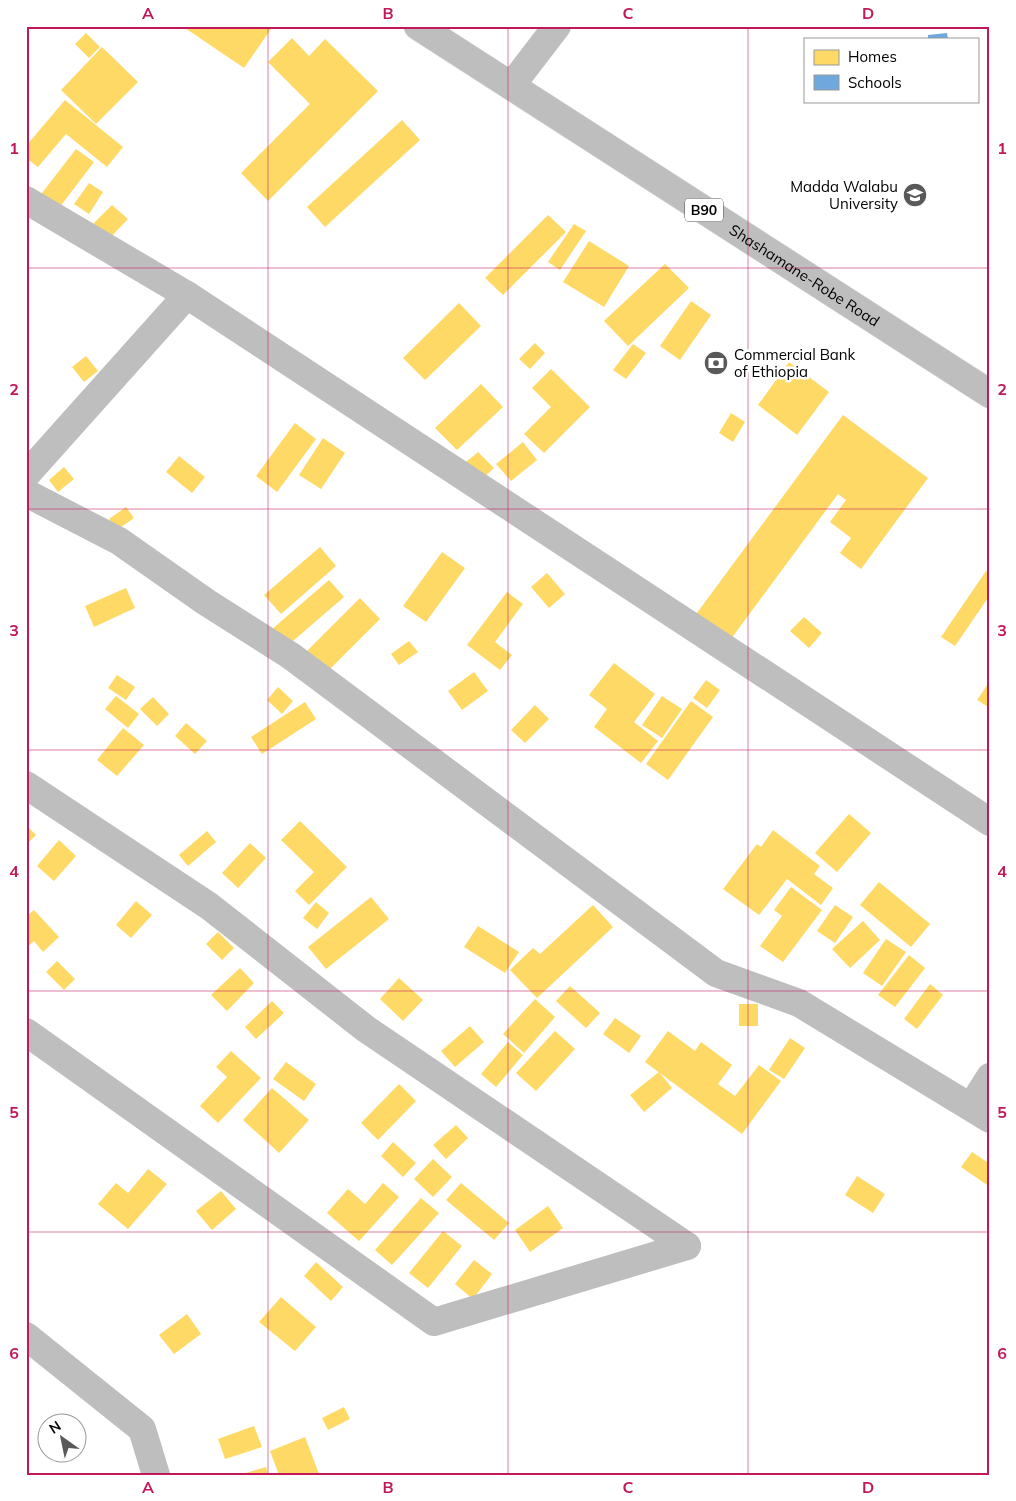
<svg xmlns="http://www.w3.org/2000/svg" width="1016" height="1501" font-family="Mulish,sans-serif">
	<rect width="100%" height="100%" fill="#fff"/>
	<g fill="#ffd966">
		<path d="M182,26H273L244,68Z"/>
		<path d="M86,33L100,47L89,58L75,44Z"/>
		<path d="M292,38L309,56L325,39L378,91L268,201L241,173L310,104L268,62Z"/>
		<path d="M102,47L138,82L96,124L61,90Z"/>
		<path d="M65,100L123,147L107,167L66,134L38,167L26,158V146Z"/>
		<path d="M402,120L420,140L325,227L307,207Z"/>
		<path d="M76,149L94,162L53,216L35,202Z"/>
		<path d="M89,183L103,192L89,214L74,204Z"/>
		<path d="M112,205L128,219L104,244L88,229Z"/>
		<path d="M548,215L566,232L503,295L485,278Z"/>
		<path d="M574,224L586,231L560,270L548,262Z"/>
		<path d="M589,241L629,266L604,307L563,282Z"/>
		<path d="M665,264L689,288L628,346L604,321Z"/>
		<path d="M691,301L711,315L680,360L660,346Z"/>
		<path d="M459,303L481,326L425,380L403,358Z"/>
		<path d="M535,343L545,353L530,369L519,359Z"/>
		<path d="M633,344L646,353L626,379L613,370Z"/>
		<path d="M86,356L98,371L84,382L72,367Z"/>
		<path d="M789,362L829,392L797,435L758,405Z"/>
		<path d="M551,369L590,407L544,453L524,434L551,407L532,388Z"/>
		<path d="M481,384L503,407L457,450L435,428Z"/>
		<path d="M731,413L745,422L733,442L719,433Z"/>
		<path d="M843,415L928,478L861,569L840,553L851,538L830,522L846,500L838,494L725,647L691,621Z"/>
		<path d="M295,423L316,439L277,492L256,476Z"/>
		<path d="M323,438L345,453L321,489L299,475Z"/>
		<path d="M523,442L537,460L511,481L496,464Z"/>
		<path d="M478,452L494,468L482,479L466,462Z"/>
		<path d="M179,456L205,477L192,493L166,472Z"/>
		<path d="M64,467L74,479L58,492L49,480Z"/>
		<path d="M126,507L134,518L117,530L109,519Z"/>
		<path d="M320,547L336,566L281,614L264,595Z"/>
		<path d="M442,552L465,568L426,622L403,606Z"/>
		<path d="M986,571L990,574V595L955,646L941,637Z"/>
		<path d="M547,573L565,594L549,608L531,587Z"/>
		<path d="M329,580L344,597L286,647L271,630Z"/>
		<path d="M126,588L135,608L94,627L85,606Z"/>
		<path d="M507,592L523,604L495,642L512,655L500,670L467,645Z"/>
		<path d="M360,598L380,619L323,676L303,655Z"/>
		<path d="M804,617L822,633L809,648L790,631Z"/>
		<path d="M409,641L418,652L399,665L391,654Z"/>
		<path d="M614,663L655,694L634,722L658,741L641,763L594,727L607,709L589,695Z"/>
		<path d="M474,672L488,691L462,710L448,691Z"/>
		<path d="M117,675L135,687L126,700L108,688Z"/>
		<path d="M706,680L720,690L707,708L693,698Z"/>
		<path d="M990,681V708L977,700Z"/>
		<path d="M278,687L293,701L282,714L267,700Z"/>
		<path d="M116,696L139,714L128,728L105,709Z"/>
		<path d="M662,696L682,709L662,738L642,725Z"/>
		<path d="M153,697L169,714L157,726L140,709Z"/>
		<path d="M691,701L713,717L668,780L646,764Z"/>
		<path d="M305,702L316,719L262,754L251,737Z"/>
		<path d="M535,705L549,719L525,743L511,730Z"/>
		<path d="M186,723L207,741L195,754L175,736Z"/>
		<path d="M123,728L144,745L117,776L97,760Z"/>
		<path d="M849,814L871,833L837,872L815,853Z"/>
		<path d="M300,821L347,867L309,905L295,891L314,872L281,840Z"/>
		<path d="M26,825L36,835L26,845Z"/>
		<path d="M773,830L820,866L814,874L833,888L821,905L787,879L759,915L723,889L757,844L761,847Z"/>
		<path d="M207,831L216,842L188,866L179,855Z"/>
		<path d="M59,840L76,856L54,881L37,866Z"/>
		<path d="M250,843L266,858L238,888L222,873Z"/>
		<path d="M879,882L930,924L911,947L860,905Z"/>
		<path d="M791,887L822,910L783,962L760,946L782,916L774,910Z"/>
		<path d="M371,897L389,919L326,969L308,947Z"/>
		<path d="M136,901L152,915L131,938L116,925Z"/>
		<path d="M316,902L329,913L317,929L303,918Z"/>
		<path d="M593,905L613,927L537,998L510,970L533,948L540,954Z"/>
		<path d="M835,905L853,917L835,943L817,931Z"/>
		<path d="M34,910L59,937L43,952L34,941L26,948V917Z"/>
		<path d="M863,921L880,940L850,968L832,949Z"/>
		<path d="M478,926L519,952L505,973L464,947Z"/>
		<path d="M218,932L234,948L222,960L206,944Z"/>
		<path d="M886,939L906,952L882,986L863,973Z"/>
		<path d="M909,955L925,968L895,1007L878,995Z"/>
		<path d="M57,961L75,979L64,990L46,972Z"/>
		<path d="M240,968L254,983L227,1011L211,995Z"/>
		<path d="M399,978L423,1000L403,1021L380,999Z"/>
		<path d="M930,984L943,995L917,1029L904,1019Z"/>
		<path d="M570,986L600,1013L586,1028L556,1001Z"/>
		<path d="M535,999L555,1017L524,1053L503,1034Z"/>
		<path d="M272,1001L284,1013L256,1039L245,1027Z"/>
		<rect x="739" y="1004" width="19" height="22"/>
		<path d="M615,1018L641,1036L629,1053L603,1034Z"/>
		<path d="M470,1026L484,1042L455,1067L441,1051Z"/>
		<path d="M555,1031L575,1049L536,1091L516,1073Z"/>
		<path d="M668,1031L695,1051L701,1042L732,1065L718,1084L735,1096L759,1065L781,1081L742,1134L645,1062Z"/>
		<path d="M790,1038L805,1048L784,1079L769,1070Z"/>
		<path d="M508,1042L523,1055L496,1087L481,1074Z"/>
		<path d="M231,1051L261,1078L218,1123L200,1106L227,1077L216,1067Z"/>
		<path d="M286,1062L316,1084L304,1101L273,1079Z"/>
		<path d="M659,1072L672,1088L644,1112L630,1095Z"/>
		<path d="M399,1084L416,1101L378,1140L361,1123Z"/>
		<path d="M272,1088L309,1120L279,1153L243,1120Z"/>
		<path d="M456,1125L468,1138L446,1159L433,1145Z"/>
		<path d="M393,1142L416,1163L403,1177L381,1156Z"/>
		<path d="M972,1152L990,1164V1187L961,1167Z"/>
		<path d="M433,1159L452,1177L433,1197L414,1179Z"/>
		<path d="M148,1169L167,1184L128,1229L98,1204L116,1183L128,1193Z"/>
		<path d="M857,1176L885,1194L873,1213L845,1195Z"/>
		<path d="M383,1183L399,1197L359,1241L327,1213L348,1189L365,1204Z"/>
		<path d="M461,1183L509,1223L494,1240L446,1200Z"/>
		<path d="M221,1191L236,1209L212,1230L196,1211Z"/>
		<path d="M421,1198L439,1213L392,1265L375,1250Z"/>
		<path d="M548,1206L563,1228L530,1252L515,1230Z"/>
		<path d="M443,1231L462,1246L428,1288L409,1273Z"/>
		<path d="M474,1260L492,1274L473,1299L455,1284Z"/>
		<path d="M316,1262L343,1287L331,1301L304,1276Z"/>
		<path d="M281,1297L316,1327L295,1351L259,1322Z"/>
		<path d="M187,1314L201,1334L174,1354L159,1335Z"/>
		<path d="M344,1407L350,1419L328,1430L322,1418Z"/>
		<path d="M254,1426L262,1447L225,1459L218,1439Z"/>
		<path d="M305,1437L319,1474L279,1475L270,1451Z"/>
		<path d="M266,1467L268,1475H242V1474Z"/>
	</g>
	<path fill="#6fa8dc" d="M947,33L948,39H928V35Z"/>
	<g fill="none" stroke-linecap="round" stroke-linejoin="round">
		<g stroke="#dbdbdb" stroke-width="29">
			<g id="major">
				<path id="s1" d="M418,26L990,394"/>
			</g>
		</g>
		<g stroke="#bebebe" stroke-width="28">
			<path d="M511,86L557,26"/>
			<path d="M26,200L187,295L990,822"/>
			<path d="M26,475L187,295"/>
			<path d="M26,493L119,541L206,602L291,656L716,973L799,1003L990,1119"/>
			<path d="M26,785L209,906L366,1029L687,1246"/>
			<path d="M26,1032L434,1322L687,1246"/>
			<path d="M971,1107L990,1077"/>
			<path d="M26,1336L142,1429L156,1475"/>
		</g>
		<use href="#major" stroke="#bebebe" stroke-width="28"/>
	</g>
	<path fill="none" stroke="#c2185b" stroke-width="1" stroke-opacity="0.55" d="M268,26V1475M508,26V1475M748,26V1475M26,268H990M26,509H990M26,750H990M26,991H990M26,1232H990"/>
	<defs>
		<g id="university-disc" transform="scale(1.25)"><circle r="9.5" fill="#595959" stroke="#fff"/><path d="M0-5L7-2L0 1L-7-2ZM-4 1L0 2.5L4 1V4Q0 6-4 4Z" fill="#fff"/></g>
		<g id="bank-disc" transform="scale(1.25)"><circle r="9.5" fill="#595959" stroke="#fff"/><path d="M-6-4H6V4H-6ZM0-2.3a2.3 2.3 0 1 0 0 4.6a2.3 2.3 0 1 0 0-4.6Z" fill="#fff"/></g>
	</defs>
	<g fill-rule="evenodd">
		<use href="#university-disc" x="915" y="195"/>
		<use href="#bank-disc" x="716" y="363"/>
	</g>
	<g text-anchor="middle" dominant-baseline="central" stroke-width="5" stroke-linejoin="round" paint-order="stroke">
		<rect fill="#fff" stroke="#4c4c4c" stroke-width="1" x="685" y="198.5" width="38" height="23" rx="4"/>
		<g font-size="14" font-weight="bold" fill="#000">
			<text x="704" y="210">B90</text>
		</g>
		<g font-size="15" fill="#000" stroke="#fff" text-anchor="end">
			<text x="898" y="186">Madda Walabu<tspan x="898" dy="17">University</tspan></text>
			<text x="734" y="354" text-anchor="start">Commercial Bank<tspan x="734" dy="17">of Ethiopia</tspan></text>
		</g>
		<g font-size="15" fill="#000" stroke="#fff">
			<text stroke="none"><textPath href="#s1" startOffset="460">Shashamane-Robe Road</textPath></text>
		</g>
	</g>
	<rect width="1016" height="1501" fill="none" stroke="#ffffff" stroke-width="55"/>
	<rect x="804" y="38" width="175" height="65" fill="#ffffff" stroke="#999999"/>
	<rect x="814" y="50" width="25" height="15" fill="#ffd966" stroke="#999999"/>
	<text x="848" y="62" font-size="15" fill="#000000">Homes</text>
	<rect x="814" y="75" width="25" height="15" fill="#6fa8dc" stroke="#999999"/>
	<text x="848" y="88" font-size="15" fill="#000000">Schools</text>
	<g transform="translate(62 1438) rotate(327)"><circle r="24" fill="#ffffff" stroke="#999999"/>
	<path d="M0-4L9 19L0 12L-9 19Z" fill="#595959"/>
	<text y="-8" font-size="14" font-weight="bold" text-anchor="middle" fill="#000000">N</text>
	</g>
	<rect x="28" y="28" width="960" height="1446" fill="none" stroke="#c2185b" stroke-width="2"/>
	<g font-size="16" text-anchor="middle" font-weight="bold" fill="#c2185b">
		<text x="148" y="19">A</text>
		<text x="388" y="19">B</text>
		<text x="628" y="19">C</text>
		<text x="868" y="19">D</text>
		<text x="14" y="154">1</text>
		<text x="1002" y="154">1</text>
		<text x="14" y="395">2</text>
		<text x="1002" y="395">2</text>
		<text x="14" y="636">3</text>
		<text x="1002" y="636">3</text>
		<text x="14" y="877">4</text>
		<text x="1002" y="877">4</text>
		<text x="14" y="1118">5</text>
		<text x="1002" y="1118">5</text>
		<text x="14" y="1359">6</text>
		<text x="1002" y="1359">6</text>
		<text x="148" y="1493">A</text>
		<text x="388" y="1493">B</text>
		<text x="628" y="1493">C</text>
		<text x="868" y="1493">D</text>
	</g>
</svg>
